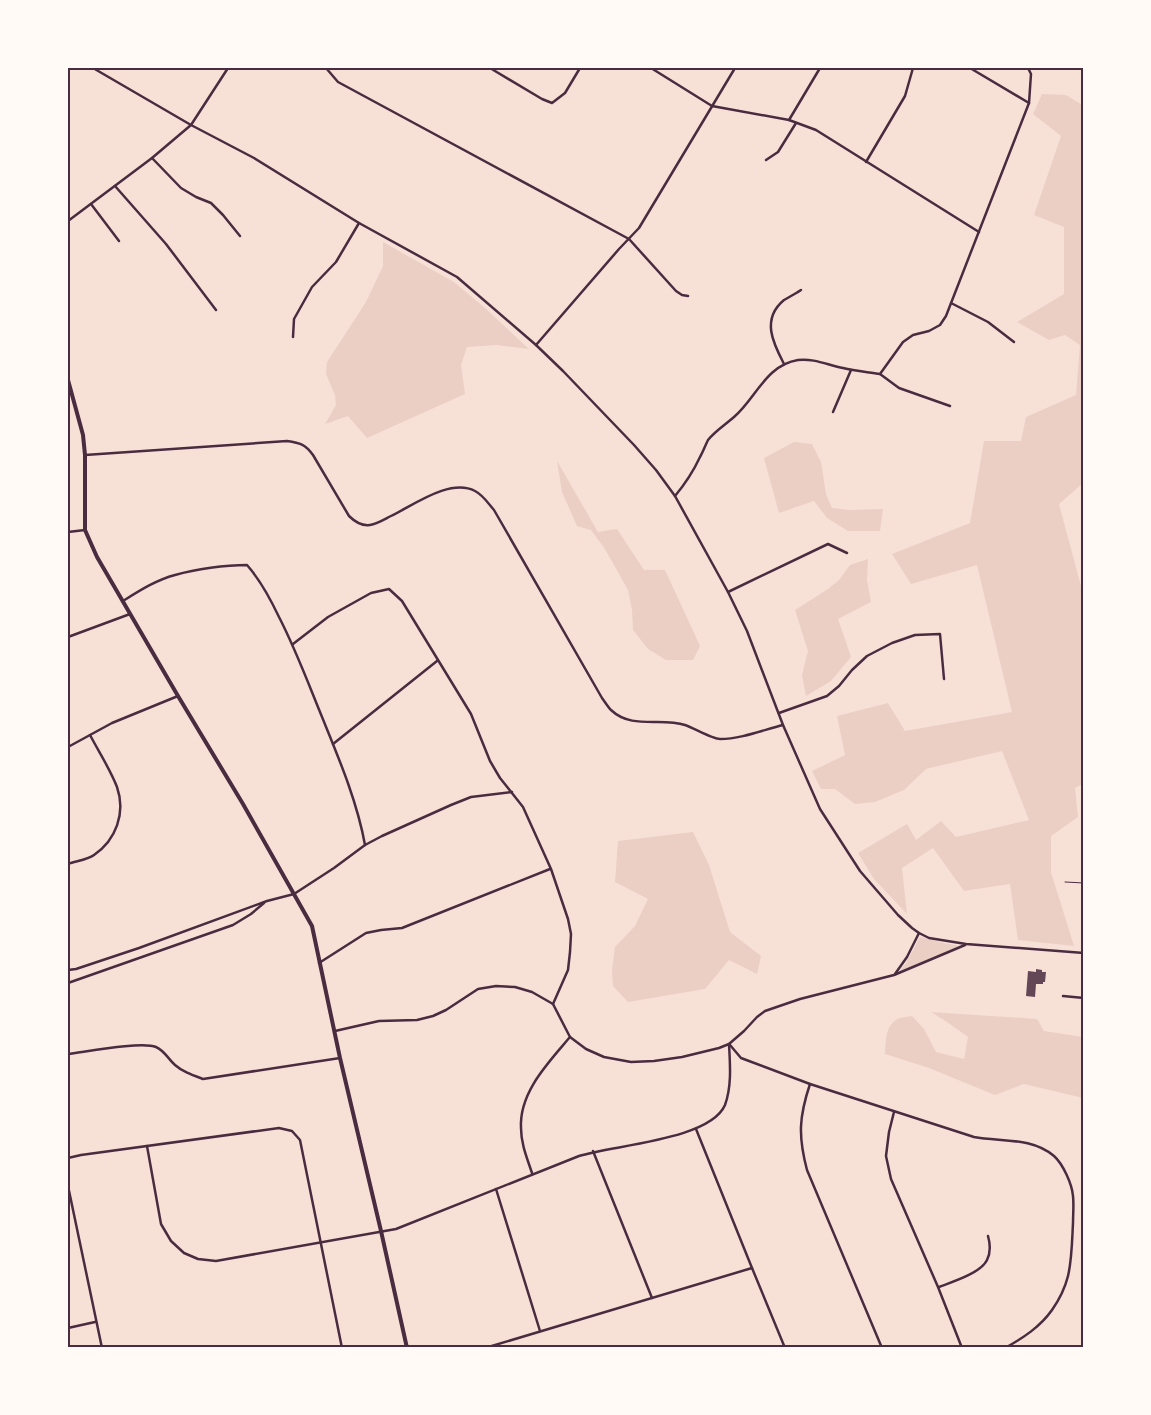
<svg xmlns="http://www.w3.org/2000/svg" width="1151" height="1415" font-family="'Libre Baskerville',serif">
	<rect width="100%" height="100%" fill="#f7e1d7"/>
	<g fill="#ebcfc5">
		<path d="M1042,94L1066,95L1084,106L1083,483L1059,504L1081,586H1083L1082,729H1084V783L1075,788L1078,817L1051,836V872L1074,946L1018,940L1010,884L964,891L933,848L902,868L907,914L874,879L858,853L907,824L916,840L941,821L956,837L1029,820L1002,751L926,769L904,790L875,802L855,804L835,789H821L812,771L845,755L837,716L888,703L905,731L1012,712L977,565L911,584L892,554L970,523L984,441H1021L1026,417L1076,395L1080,345L1065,335L1049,340L1017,322L1064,294V227L1034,215L1061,136L1033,114Z"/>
		<path d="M383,242L454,282L485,308L529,349L497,345L467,347L461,365L465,394L367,438L348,416L325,424L336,405L335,395L326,374L327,362L366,302L383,266Z"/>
		<path d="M794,442L812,444L821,462L826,494L832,508L850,510L883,509L880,531H848L827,518L814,501L779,513L764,458Z"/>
		<path d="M557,461L598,532L617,529L644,570H665L700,646L693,660H666L648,649L633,630L632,610L628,590L605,549L591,530L577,526L562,492Z"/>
		<path d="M868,559L867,580L871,602L838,619L851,657L831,681L806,696L802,675L808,651L795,610L828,589L839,580L850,565Z"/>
		<path d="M693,832L709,865L730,932L761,956L757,974L729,960L705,989L628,1002L613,986L612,970L615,947L635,926L648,899L615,882L618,841Z"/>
		<path d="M920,937L944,943L960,946L900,971L906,963Z"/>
		<path d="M931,1012L1037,1019L1044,1031L1083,1037V1098L1024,1084L995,1095L929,1068L885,1054C886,1042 885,1027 896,1020C900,1017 907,1017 912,1016L924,1029L936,1052L964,1059L968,1037L947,1022Z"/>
	</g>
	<path fill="#644757" d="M1036,969L1042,970V972H1046L1045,982H1043V984H1036L1035,997L1026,996L1028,971L1036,972Z"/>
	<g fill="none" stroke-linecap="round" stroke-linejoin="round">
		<g stroke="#4a2c40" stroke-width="1">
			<path d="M1082,834H1084"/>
			<path d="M1065,882L1084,883"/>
		</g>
		<g stroke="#4a2c40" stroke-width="2.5">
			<path d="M93,68L191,125L254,158L359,223L457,277L536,345L563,371L634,445L656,470L675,496L728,592L747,631L783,725L820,809L860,871L898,915L912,928L919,933L929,938L966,944L1084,953"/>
			<path d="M326,68L338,82L629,239L676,291L682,295L688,296"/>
			<path d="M490,68L542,99L552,103L565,93L580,68"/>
			<path d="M651,68L712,106L789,120L816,130L979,232"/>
			<path d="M970,68L1029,103"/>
			<path d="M789,120L820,68"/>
			<path d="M152,158L181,188L196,197L211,203L223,215L240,236"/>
			<path d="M766,160L778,152L796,123"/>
			<path d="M866,162L905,96L913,68"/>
			<path d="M115,186L166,244L216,310"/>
			<path d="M91,204L119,241"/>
			<path d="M68,221L152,158L191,125L228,68"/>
			<path d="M951,303L988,322L1014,342"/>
			<path d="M293,337L294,319L312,287L336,262L359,223"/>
			<path d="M536,345L619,249L639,228L735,68"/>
			<path d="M784,364C773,343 761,319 784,300C789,297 795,294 801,290"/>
			<path d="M880,374L899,388L950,406"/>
			<path d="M833,412L851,370"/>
			<path d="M85,455L287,441C300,443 305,444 313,455L349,516C355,522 362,526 370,525C377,524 385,519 391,516C414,505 450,478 475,491C483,495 488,503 494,510L602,698C605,702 608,707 611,710C632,730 661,717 685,725C694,728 712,739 720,739C741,739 763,730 783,725"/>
			<path d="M675,496C685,484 693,472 700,457C703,452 705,446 708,440C715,431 725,425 734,417C756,398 766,365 798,360C813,358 828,365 843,368C855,371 868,372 880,374L903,342L913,335L929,331L940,325L946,316L1029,103L1031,74L1028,68"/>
			<path d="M68,532L85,530"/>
			<path d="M728,592L828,544L847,553"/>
			<path d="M123,601C139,591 156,580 175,575C196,569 225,565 247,565C261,581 270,598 279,617C295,648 307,680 320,712C337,754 357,800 365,845"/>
			<path d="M68,637L130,614"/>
			<path d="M293,644L328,617L371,593L389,589L402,601L471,714L490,761L500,778L523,807L551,869L568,919L571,934L570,952L568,970L553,1004"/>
			<path d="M779,713L827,696L839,686L852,670L867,656L892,643L915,635L940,634L944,679"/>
			<path d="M333,744L437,661"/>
			<path d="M68,747L112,723L178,696"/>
			<path d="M68,864C76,861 87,860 94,855C116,840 126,813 117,787C110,769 99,752 90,735"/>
			<path d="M319,963L366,933L381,930L402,928L550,869"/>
			<path d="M68,970L76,969L139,948L267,901L294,894L334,868L365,845L382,836L451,805L471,797L512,792"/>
			<path d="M895,974L907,957L919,933"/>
			<path d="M68,983L233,925L251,914L264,903"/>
			<path d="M1063,996L1084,998"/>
			<path d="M335,1031L379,1021L417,1020L433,1016L446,1010L478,989L496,986L515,987L532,992L553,1004L570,1037L586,1049L604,1057L631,1062L654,1061L682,1057L719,1048L729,1044L744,1031L757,1017L765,1011L800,999L894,975L965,945"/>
			<path d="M730,1045L741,1058L810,1084L974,1137C1002,1142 1031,1137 1054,1156C1063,1164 1072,1184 1073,1196C1074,1205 1073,1214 1073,1223C1072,1241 1072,1259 1068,1276C1065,1288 1059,1300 1052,1310C1040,1327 1023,1338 1005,1348"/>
			<path d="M68,1054C85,1052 142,1041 156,1047C165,1051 168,1059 175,1065C183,1072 192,1075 203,1079L340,1058"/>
			<path d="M810,1084C799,1117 798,1136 807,1170L882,1348"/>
			<path d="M894,1112L889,1132L886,1156L891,1179L938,1287L962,1348"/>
			<path d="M696,1129L752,1268L785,1348"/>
			<path d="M147,1146L161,1224L171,1241L184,1253L198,1259L216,1261L396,1229L579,1156C613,1145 710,1140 725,1105C732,1086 730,1063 729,1044"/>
			<path d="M593,1151L652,1298"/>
			<path d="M68,1158L81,1155L279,1128L292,1131L300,1140L342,1348"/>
			<path d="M532,1173C527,1158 521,1144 521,1128C519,1092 549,1062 570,1037"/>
			<path d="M68,1186L102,1348"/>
			<path d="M496,1189L540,1331"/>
			<path d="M939,1287C952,1282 981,1273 987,1260C991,1252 990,1243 988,1236"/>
			<path d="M68,1328L95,1322"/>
			<path d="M485,1348L752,1268"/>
		</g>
		<path stroke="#4a2c40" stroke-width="4" d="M68,380L83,435L85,455V530L97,557L178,696L243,804L312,926L340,1058L381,1231L407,1348"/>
	</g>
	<rect width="1151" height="1415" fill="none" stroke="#fffaf5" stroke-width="138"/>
	<rect x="69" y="69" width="1013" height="1277" fill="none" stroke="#4a2c40" stroke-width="2"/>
</svg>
